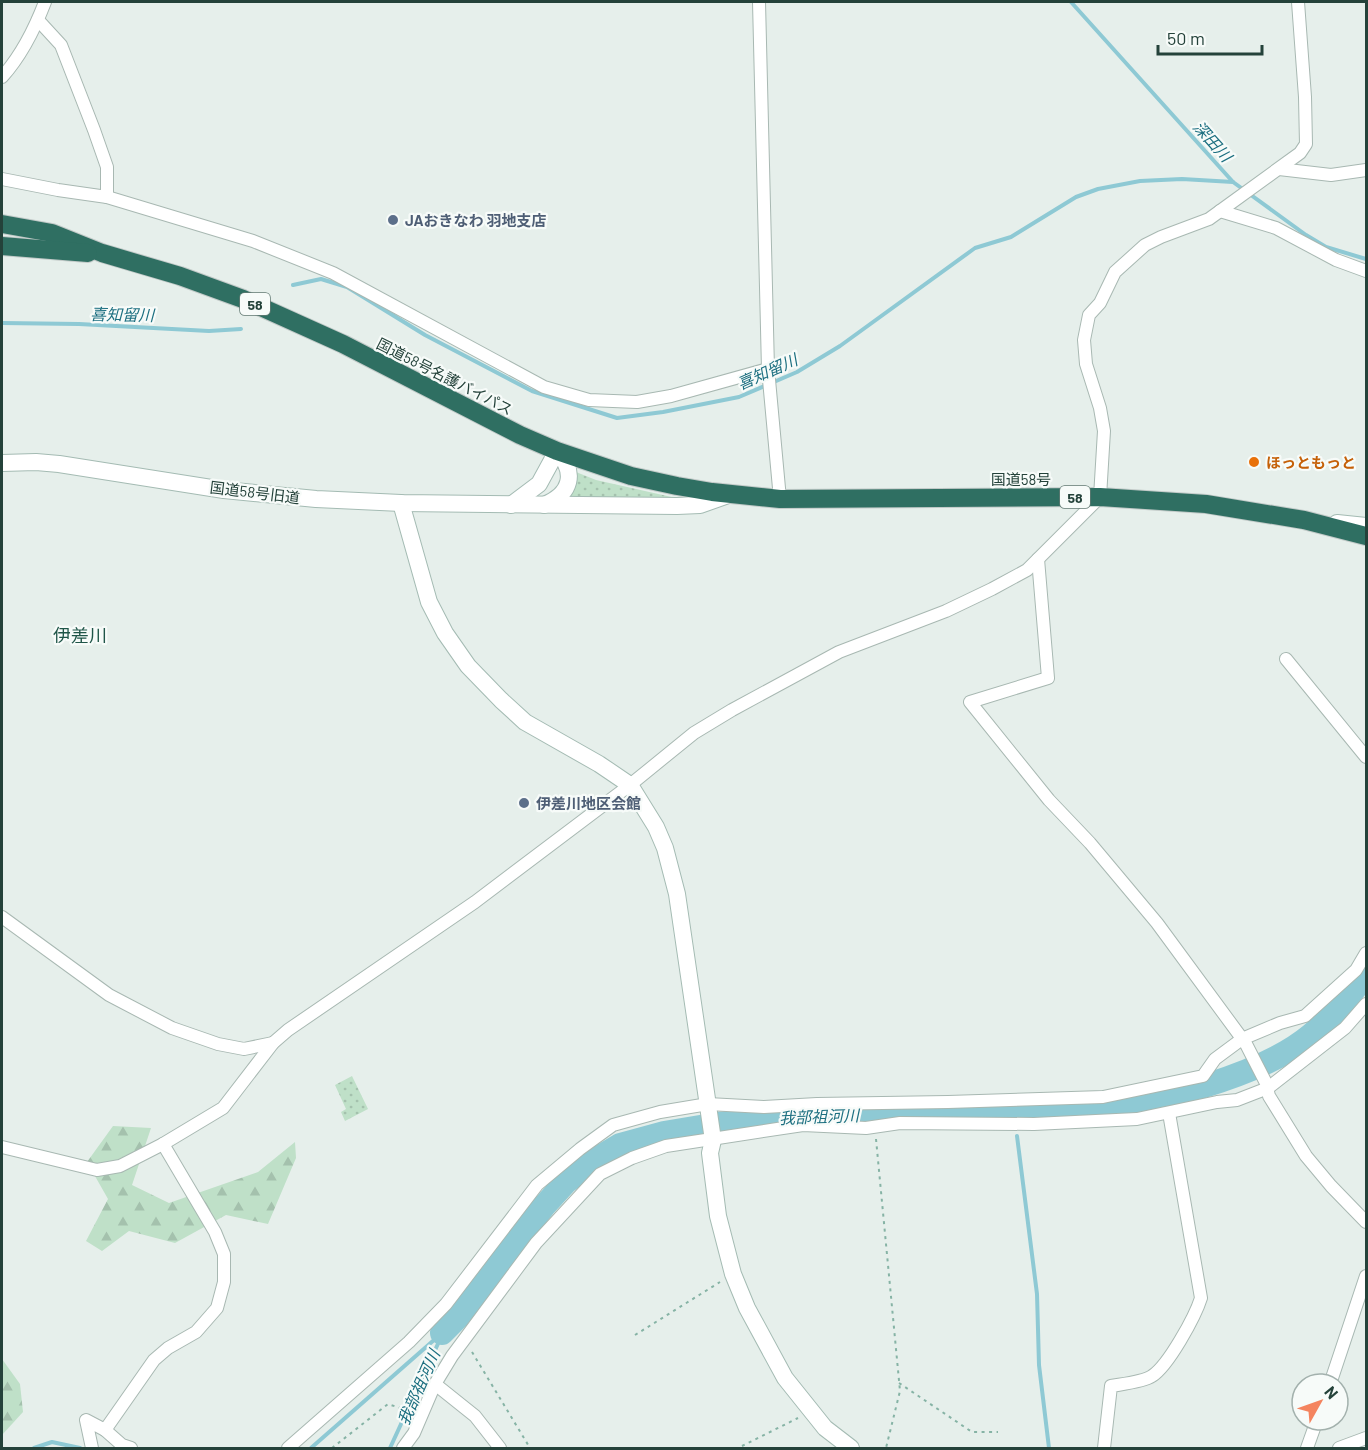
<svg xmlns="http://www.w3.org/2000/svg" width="1368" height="1450" font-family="Barlow,'Noto Sans JP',sans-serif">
	<defs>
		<pattern id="grass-dots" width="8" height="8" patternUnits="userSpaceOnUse" patternTransform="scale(1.5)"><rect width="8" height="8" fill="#bfe0c8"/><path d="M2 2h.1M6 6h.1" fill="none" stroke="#a4c1ad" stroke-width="1.8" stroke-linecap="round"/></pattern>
		<pattern id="forest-firs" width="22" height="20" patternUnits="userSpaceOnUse" patternTransform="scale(1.5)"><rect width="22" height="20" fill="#bfe0c8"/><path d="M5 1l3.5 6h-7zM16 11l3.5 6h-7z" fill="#a4c1ad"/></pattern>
	</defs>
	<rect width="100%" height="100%" fill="#e6efeb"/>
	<g fill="url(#grass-dots)">
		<path d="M576,472L596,480L676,498L563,502L574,489Z"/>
		<path d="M352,1076L368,1109L345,1121L341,1112L346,1109L335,1085Z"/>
	</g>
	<g fill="url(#forest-firs)">
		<path d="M113,1126L151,1128L132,1185L169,1203L258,1172L295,1142L296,1158L268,1224L226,1215L175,1243L129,1231L102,1251L86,1241L108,1199L87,1162Z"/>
		<path d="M2,1359L20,1384L23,1412L2,1435Z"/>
	</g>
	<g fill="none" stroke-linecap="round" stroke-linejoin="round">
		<g stroke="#8ec9d4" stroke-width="4">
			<path d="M1071,2L1233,182L1306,235L1326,247L1366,259"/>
			<path d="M293,285L321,279L347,287L425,335L532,391L617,418L663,412L739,397L797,372L840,346L975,248L1011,237L1076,197L1098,189L1140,181L1182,179L1233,182"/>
			<path d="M2,323L79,324L209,331L241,329"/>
			<path d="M1012,1111V1112"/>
			<path d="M1017,1136L1037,1294L1039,1365L1049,1448"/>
			<path d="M34,1448L52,1442L80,1448"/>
			<path d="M311,1448L442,1333"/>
			<path d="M390,1448L442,1335"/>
		</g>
		<path stroke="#8ec9d4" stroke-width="24" d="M442,1333L458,1317L544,1206L566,1182L595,1160L620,1145L664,1133L718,1124L784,1117L1115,1108C1175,1096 1264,1074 1311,1035C1332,1017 1350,996 1366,974"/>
		<g stroke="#a8b8b2" stroke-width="14">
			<g id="street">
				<path d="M759,2L768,369L780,499"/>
				<path d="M38,20L61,45L94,130L107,167V197"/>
				<path d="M2,77C21,56 35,28 45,2"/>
				<path d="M1279,169L1331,175L1366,170"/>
				<path d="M2,179L58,190L107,197L253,241L333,273L544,387L589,400L637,402L671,396L768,369"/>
				<path d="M1220,211L1276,228L1336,260L1366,271"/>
				<path d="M1038,559L1048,678L970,702L1049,800L1090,843L1157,923L1246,1044L1266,1083L1269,1096L1306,1156L1331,1186L1366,1222"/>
				<path d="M1286,659L1366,757"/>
				<path d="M2,917L109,995L172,1028L218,1044L244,1049L273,1043"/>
				<path d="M2,1147L97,1170L120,1166L163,1144L223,1108L273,1043L288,1030L475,902L630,785L694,733L732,710L839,652L946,611L992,589L1027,570L1100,497L1104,431L1100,408L1086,364L1084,340L1089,315L1100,303L1115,272L1145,245L1161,237L1209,219L1300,153L1306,144L1305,97L1298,2"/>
				<path d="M435,1384L475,1416L500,1448"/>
				<path d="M1330,1384L1366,1276"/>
				<path d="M105,1430L122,1445L131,1448"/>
				<path d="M92,1448L86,1420L105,1430L154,1360L168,1348L196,1332L217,1308L224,1282V1254L215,1232L163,1144"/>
				<path d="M288,1448L409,1342L446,1304L537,1185L580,1149L613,1125L660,1112L708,1104L764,1107L817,1104L948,1102L1103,1097L1203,1076L1215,1059L1242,1039L1280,1023L1305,1016L1356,970L1366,953"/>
				<path d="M403,1448L414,1433L435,1384L452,1356L536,1243L600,1174L632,1158L666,1146L803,1125L866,1128L900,1123L1034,1124L1137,1119L1217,1102L1237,1100L1268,1088L1345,1028L1366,1004"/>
				<path d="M1104,1448L1111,1386C1122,1384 1143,1382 1152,1376C1168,1366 1195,1317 1201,1298L1169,1113"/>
				<path d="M1307,1448L1317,1420"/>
				<path d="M1339,1448L1366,1438"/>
			</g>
		</g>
		<g stroke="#a4bbb3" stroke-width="18">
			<g id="secondary">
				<path d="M2,463L36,462L59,464L224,490L316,499L401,503L677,506L700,505L731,494"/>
				<path d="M401,503L429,602L445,633L468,666L501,700L525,722L599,764L630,785L656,827L665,848L677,894L713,1140L710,1153L718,1216L733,1274L747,1308L785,1378L825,1428L851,1448"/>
				<path d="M511,505L539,484L557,451C577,473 571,494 544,505"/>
				<path d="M1337,523L1366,526"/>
			</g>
		</g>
		<g stroke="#c2cac8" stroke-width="20">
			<g id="highway">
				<path d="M2,224L52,233L102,253L180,276L243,299L343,344L520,435L557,451L631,476L677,486L712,492L780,499L1100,497L1206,504L1304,520L1366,536"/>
				<path d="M2,246L88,253"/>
			</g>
		</g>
		<g stroke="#86b3a5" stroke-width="2" stroke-dasharray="3 4.5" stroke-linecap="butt">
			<path d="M876,1139L900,1391L886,1448"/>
			<path d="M635,1335L720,1282"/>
			<path d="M472,1352L530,1448"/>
			<path d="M899,1383L972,1432H998"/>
			<path d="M742,1446L798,1418"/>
			<path d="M332,1448L388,1404L409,1411"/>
		</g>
		<use href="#street" stroke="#fff" stroke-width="12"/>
		<use href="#secondary" stroke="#fff" stroke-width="16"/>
		<use href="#highway" stroke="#2f6f62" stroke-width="18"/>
	</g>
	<g fill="#5c6f8a" stroke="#f7fbf9" stroke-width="2">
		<circle cx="393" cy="220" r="6"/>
		<circle cx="524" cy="803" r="6"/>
	</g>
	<circle fill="#e8710a" stroke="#f7fbf9" stroke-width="2" cx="1254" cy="462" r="6"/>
	<g text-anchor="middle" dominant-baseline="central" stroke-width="4.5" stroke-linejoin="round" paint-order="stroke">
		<g fill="#f7fbf9" stroke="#637a73" stroke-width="1.5">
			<rect x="240" y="293" width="30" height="22" rx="4.5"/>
			<rect x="1060" y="486" width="30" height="22" rx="4.5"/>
		</g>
		<g font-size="14" font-weight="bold" fill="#24423a">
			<text x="255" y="304">58</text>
			<text x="1075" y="497">58</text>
		</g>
		<g font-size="15" font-weight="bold" fill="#4e5e75" stroke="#f7fbf9" text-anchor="start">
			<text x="405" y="220">JAおきなわ 羽地支店</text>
			<text x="536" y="803">伊差川地区会館</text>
		</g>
		<g font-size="15" fill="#24423a" stroke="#f7fbf9">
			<text transform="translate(445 376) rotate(27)">国道58号名護バイパス</text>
			<text x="1021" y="479">国道58号</text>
			<text transform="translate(255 492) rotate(7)">国道58号旧道</text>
		</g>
		<g font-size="15" font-weight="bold" fill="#c56008" stroke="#f7fbf9" text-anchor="start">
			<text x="1266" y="462">ほっともっと</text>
		</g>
		<g font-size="16" font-style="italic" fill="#1c6f80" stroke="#f7fbf9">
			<text transform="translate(1213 141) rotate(48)">深田川</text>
			<text transform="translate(122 314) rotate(1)">喜知留川</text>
			<text transform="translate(767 371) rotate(-24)">喜知留川</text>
			<text transform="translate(819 1116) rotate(-2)">我部祖河川</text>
			<text transform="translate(418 1387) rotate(-66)">我部祖河川</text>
		</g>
		<g font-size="18" fill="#1f5548" stroke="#f7fbf9">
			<text x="80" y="635">伊差川</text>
		</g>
	</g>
	<rect width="1368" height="1450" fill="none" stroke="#24423a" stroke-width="6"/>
	<g transform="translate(1320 1402) rotate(50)"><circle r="28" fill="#f7fbf9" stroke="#a3b1ad" stroke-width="1.5"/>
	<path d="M0-4.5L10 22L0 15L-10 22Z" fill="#f4845f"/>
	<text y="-9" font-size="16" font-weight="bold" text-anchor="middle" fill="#24423a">N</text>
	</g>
	<path d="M1158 45v9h104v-9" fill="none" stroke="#24423a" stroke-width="3"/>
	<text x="1167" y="45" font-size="18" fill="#24423a" stroke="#f7fbf9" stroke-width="4.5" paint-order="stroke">50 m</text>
</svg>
